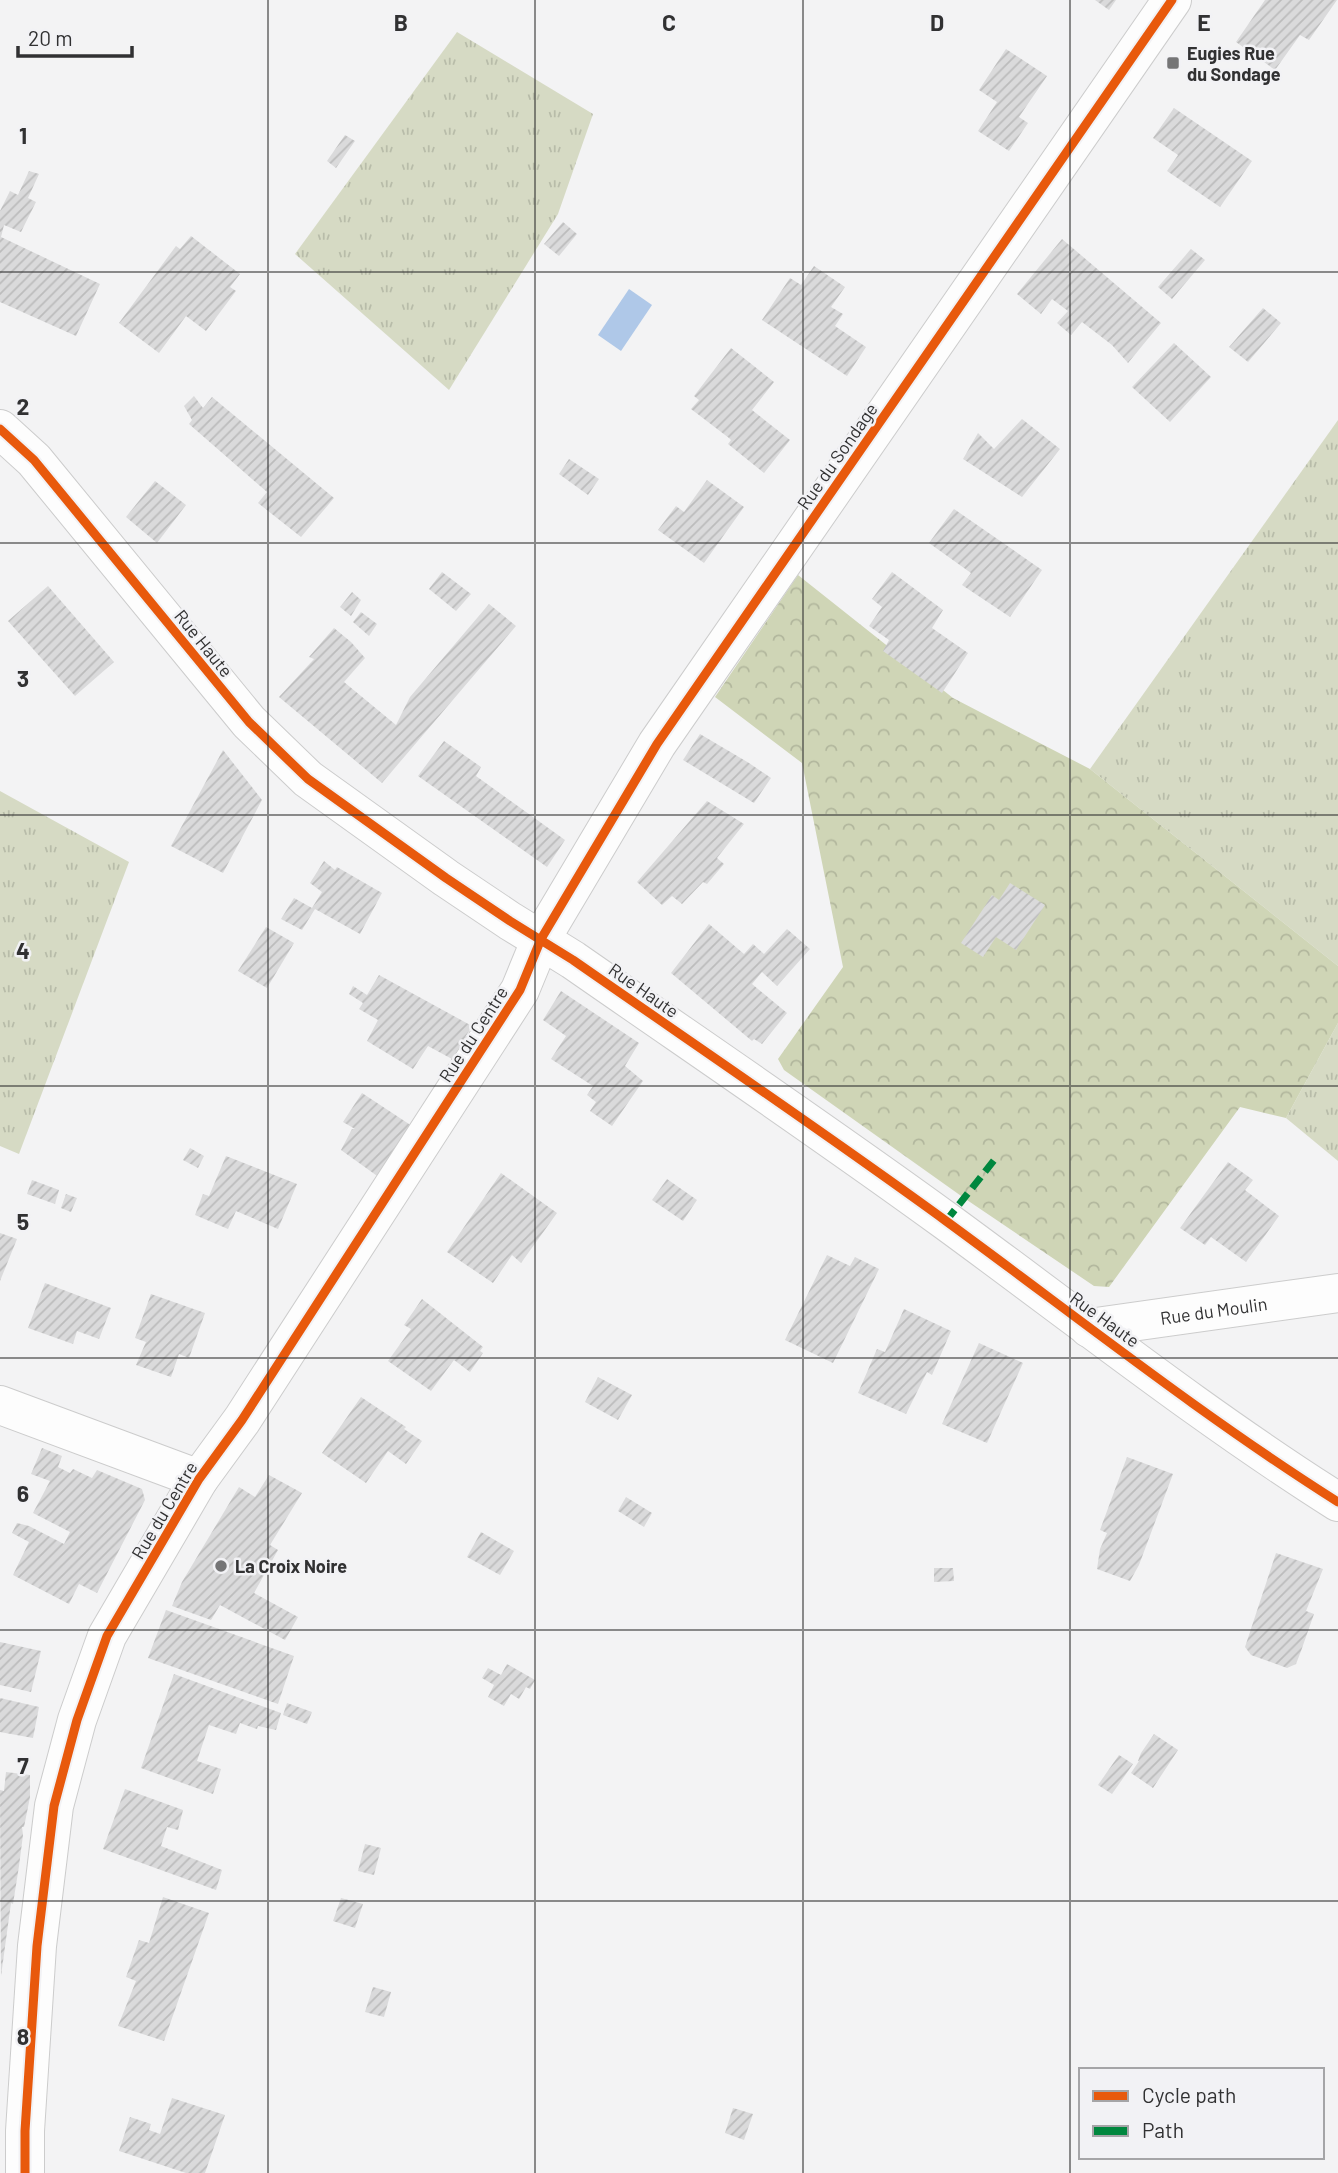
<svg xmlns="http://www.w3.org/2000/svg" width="1338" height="2173" font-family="Barlow,sans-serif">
	<defs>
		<pattern id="grass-tufts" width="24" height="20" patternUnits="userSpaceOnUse" patternTransform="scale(1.75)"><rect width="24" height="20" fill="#d6dac4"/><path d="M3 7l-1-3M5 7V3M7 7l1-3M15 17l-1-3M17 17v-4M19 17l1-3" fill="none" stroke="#b8bca9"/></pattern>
		<pattern id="forest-crowns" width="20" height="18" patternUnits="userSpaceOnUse" patternTransform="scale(1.75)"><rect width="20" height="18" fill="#cfd5b6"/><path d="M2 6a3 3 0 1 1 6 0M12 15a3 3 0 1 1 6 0" fill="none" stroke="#b2b79d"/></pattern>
		<pattern id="building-hatch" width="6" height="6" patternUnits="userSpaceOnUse" patternTransform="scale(1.75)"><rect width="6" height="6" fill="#dadadb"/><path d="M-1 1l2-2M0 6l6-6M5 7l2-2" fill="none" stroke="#bcbcbc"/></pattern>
	</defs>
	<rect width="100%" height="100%" fill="#f3f3f4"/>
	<g fill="url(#grass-tufts)">
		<path d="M457,32L593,114L558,214L449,390L295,254Z"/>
		<path d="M1338,420V966L1090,769Z"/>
		<path d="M0,791L129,862L19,1154L0,1146Z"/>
		<path d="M1338,1023V1161L1286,1118Z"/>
	</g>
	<path fill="url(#forest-crowns)" d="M798,575L953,698L1090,769L1338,966V1023L1286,1118L1240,1107L1109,1287L1094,1286L964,1198L784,1070L778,1059L843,967L802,763L715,697Z"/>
	<path fill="#afc8e8" d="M629,289L652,305L621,351L598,335Z"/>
	<g fill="url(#building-hatch)">
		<path d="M1095,0H1116L1109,10Z"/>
		<path d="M1265,0H1337L1309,40L1300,35L1275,70L1236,42Z"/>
		<path d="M1006,49L1047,76L1019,117L1028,123L1009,151L978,131L997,102L979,90Z"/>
		<path d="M1174,108L1252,161L1220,207L1167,171L1178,155L1153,138Z"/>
		<path d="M345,135L355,141L336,168L327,161Z"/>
		<path d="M29,171L39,174L28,198L36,202L21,232L4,225L1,237L100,284L76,336L0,302V211L10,191L18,195Z"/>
		<path d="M563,222L577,234L559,256L544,244Z"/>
		<path d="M191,236L240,274L230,287L236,291L206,331L186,316L159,353L119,323L176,246L180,249Z"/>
		<path d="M1062,239L1161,323L1128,363L1112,345L1082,322L1071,335L1057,323L1068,311L1052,299L1041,314L1017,294Z"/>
		<path d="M1191,249L1205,260L1172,299L1158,287Z"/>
		<path d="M814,266L845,287L831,307L843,314L835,326L866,347L847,376L762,320L790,278L801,285Z"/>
		<path d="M1263,308L1281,323L1248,362L1229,347Z"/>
		<path d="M1174,343L1211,377L1170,422L1132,387Z"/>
		<path d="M731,348L774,382L752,410L790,440L764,473L728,444L731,440L729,438L691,409L699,400L694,396Z"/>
		<path d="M194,396L203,408L212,397L334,498L301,537L258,503L267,492L189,424L192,420L184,406Z"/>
		<path d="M1022,419L1060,449L1022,497L963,459L978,433L994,449Z"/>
		<path d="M569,459L599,479L588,495L559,474Z"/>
		<path d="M707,480L744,507L704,563L658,530L676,506L684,512Z"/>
		<path d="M155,481L186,505L157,543L126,517Z"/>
		<path d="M954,509L1042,570L1010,617L962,585L971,573L929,543Z"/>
		<path d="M442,572L471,594L456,611L429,589Z"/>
		<path d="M892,572L943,610L932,628L968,653L942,693L883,651L889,640L869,626L882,607L872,599Z"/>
		<path d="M48,586L114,662L75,696L8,621Z"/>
		<path d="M352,592L361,600L351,616L340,607Z"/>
		<path d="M489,604L516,626L382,783L279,697L314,659L309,657L334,628L351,642L365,658L344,682L396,725L410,697Z"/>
		<path d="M361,612L377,624L369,636L353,622Z"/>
		<path d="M700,734L749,763L771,778L754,803L683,760Z"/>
		<path d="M444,741L481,767L476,776L565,840L547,867L418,776Z"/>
		<path d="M223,750L262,800L223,873L171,846Z"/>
		<path d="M707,801L744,824L717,858L724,864L707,884L703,882L682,904L672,896L662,905L637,882Z"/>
		<path d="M324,861L335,870L337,867L382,893L360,934L315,909L302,930L281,919L294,898L312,908L322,892L310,883Z"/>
		<path d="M1010,883L1045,905L1016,950L996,937L983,957L961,943L992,895L999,900Z"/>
		<path d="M709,924L744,954L753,944L764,954L787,929L810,949L777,986L762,972L752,984L787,1013L762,1044L754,1039L752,1041L671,973Z"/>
		<path d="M266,927L294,943L267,988L238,971Z"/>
		<path d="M379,975L472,1026L452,1059L428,1046L413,1069L367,1041L378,1020L359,1009L363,1003L349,994L353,986L367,995Z"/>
		<path d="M561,991L639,1043L625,1066L643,1081L612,1126L590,1111L596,1102L587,1095L593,1086L551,1059L566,1036L543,1020Z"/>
		<path d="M362,1093L412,1126L380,1178L341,1150L352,1129H355L343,1122Z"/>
		<path d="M190,1148L204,1156L198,1168L183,1160Z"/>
		<path d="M226,1156L297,1184L278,1229L236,1211L228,1229L195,1215L203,1194L209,1196Z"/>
		<path d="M1228,1162L1253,1180L1245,1190L1279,1216L1246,1262L1211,1237L1205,1245L1180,1228Z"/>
		<path d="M501,1173L557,1213L521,1263L512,1255L493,1283L447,1252Z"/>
		<path d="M667,1179L697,1200L683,1221L652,1200Z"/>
		<path d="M32,1180L59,1190L55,1204L27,1194Z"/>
		<path d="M66,1194L77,1198L71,1212L61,1208Z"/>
		<path d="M0,1233L17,1239L0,1281Z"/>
		<path d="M827,1255L850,1266L855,1257L879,1269L833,1363L785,1340Z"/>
		<path d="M45,1283L111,1308L99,1339L77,1331L73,1344L28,1328Z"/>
		<path d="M151,1294L205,1313L189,1358L179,1354L171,1377L136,1365L146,1342L135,1338Z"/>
		<path d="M422,1299L483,1347L480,1351L483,1353L470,1372L454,1360L431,1391L388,1361L411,1329L404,1325Z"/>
		<path d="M904,1309L951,1331L932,1375L927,1372L906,1414L858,1393L877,1349L885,1352Z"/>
		<path d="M979,1343L1023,1363L987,1443L942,1424Z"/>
		<path d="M598,1377L632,1395L618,1420L585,1402Z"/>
		<path d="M361,1397L406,1427L404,1429L422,1441L406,1464L388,1451L366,1483L322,1453Z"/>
		<path d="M42,1448L62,1456L58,1467L70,1473L73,1469L92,1478L97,1470L142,1489L145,1500L97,1593L79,1584L69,1604L13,1575L29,1542L12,1533L17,1523L29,1526L64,1544L70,1532L33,1513L50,1481L31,1474Z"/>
		<path d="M1127,1457L1173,1474L1139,1565L1130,1581L1097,1569L1100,1549L1107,1533L1100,1530Z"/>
		<path d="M269,1475L302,1493L270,1545L278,1550L254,1593L298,1617L285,1640L220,1605L211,1620L172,1606L182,1582L239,1487L255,1497Z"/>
		<path d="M626,1497L652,1513L644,1527L618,1511Z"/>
		<path d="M481,1532L514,1551L500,1575L467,1557Z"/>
		<path d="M1276,1553L1323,1569L1306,1611L1314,1614L1301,1651L1296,1664L1287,1668L1251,1655L1245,1647Z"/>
		<path d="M934,1568H953L954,1581L934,1582Z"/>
		<path d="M166,1610L294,1656L278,1704L148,1658Z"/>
		<path d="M0,1642L41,1651L31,1692L0,1685Z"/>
		<path d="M507,1664L535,1680L530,1689L526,1687L519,1699L511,1694L504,1706L488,1697L494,1685L482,1678L488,1668L501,1675Z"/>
		<path d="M174,1674L281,1713L276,1730L258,1726L257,1729L240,1723L236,1734L209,1725L197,1761L221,1769L213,1794L141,1768Z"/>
		<path d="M0,1698L39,1707L33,1738L0,1732Z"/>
		<path d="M287,1703L312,1712L307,1724L283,1715Z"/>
		<path d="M1154,1734L1178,1750L1153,1788L1131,1773L1139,1761H1138L1141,1753Z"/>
		<path d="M1119,1755L1133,1764L1112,1794L1098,1785Z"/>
		<path d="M6,1772L30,1775V1797L24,1827H22L23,1835L19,1866L13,1904L11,1903L1,1976L0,1790L4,1791Z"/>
		<path d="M125,1789L183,1810L178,1830L167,1827L161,1846L222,1870L216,1890L103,1849Z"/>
		<path d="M365,1844L381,1848L374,1875L358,1871Z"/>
		<path d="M163,1897L209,1913L164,2041L118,2026L136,1981L126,1977L139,1940L149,1943Z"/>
		<path d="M341,1898L363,1904L355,1928L333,1921Z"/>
		<path d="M373,1987L391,1992L384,2017L365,2012Z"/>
		<path d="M172,2098L225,2115L205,2173H186L119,2151L130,2117L151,2124L149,2130L160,2134Z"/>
		<path d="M733,2108L753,2114L744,2140L725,2133Z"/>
	</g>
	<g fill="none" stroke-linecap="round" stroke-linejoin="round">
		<g stroke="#ccc" stroke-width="40">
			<g id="street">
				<path d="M0,429L34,460L249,722L308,779L446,878L510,921L573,960C698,1047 824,1132 946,1221C1076,1316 1202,1416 1338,1502"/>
				<path id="s1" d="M1089,1328L1338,1293"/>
				<path d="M0,1405L199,1479"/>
			</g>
		</g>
		<g stroke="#ccc" stroke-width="40">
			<path id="secondary" d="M25,2173V2131L37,1946L54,1806L77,1720L107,1636L199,1479L242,1420L520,990L541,939L657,744L1172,0"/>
		</g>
		<use href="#street" stroke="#fdfdfd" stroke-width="38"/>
		<use href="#secondary" stroke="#fdfdfd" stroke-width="38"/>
		<path stroke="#00873e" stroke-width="7" stroke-dasharray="14 7" stroke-linecap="butt" d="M946,1221L995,1159"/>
		<g stroke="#f2f2f5" stroke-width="13">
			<g id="cycleway">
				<path d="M0,429L34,460L249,722L308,779L446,878L510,921L573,960C698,1047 824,1132 946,1221C1076,1316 1202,1416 1338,1502"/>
				<path d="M25,2173V2131L37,1946L54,1806L77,1720L107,1636L199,1479L242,1420L520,990L541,939L657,744L1172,0"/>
			</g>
		</g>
		<use href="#cycleway" stroke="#e8590c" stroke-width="9"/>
	</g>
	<path fill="none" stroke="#313132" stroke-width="2" stroke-opacity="0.55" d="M268,0V2173M535,0V2173M803,0V2173M1070,0V2173M0,272H1338M0,543H1338M0,815H1338M0,1086H1338M0,1358H1338M0,1630H1338M0,1901H1338"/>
	<g fill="#757576" stroke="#f2f2f5" stroke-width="2.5">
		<rect x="1166" y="56" width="14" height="14" rx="3.5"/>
		<circle cx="221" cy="1566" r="7"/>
	</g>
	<g text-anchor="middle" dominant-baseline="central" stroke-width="5" stroke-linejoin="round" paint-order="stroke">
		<g font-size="18" font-weight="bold" fill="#313132" stroke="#f2f2f5" text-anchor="start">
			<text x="1187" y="53">Eugies Rue<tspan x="1187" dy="21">du Sondage</tspan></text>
			<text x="235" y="1566">La Croix Noire</text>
		</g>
		<g font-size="18" fill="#313132" stroke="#f2f2f5">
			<text transform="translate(837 456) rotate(-55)">Rue du Sondage</text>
			<text transform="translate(204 643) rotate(51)">Rue Haute</text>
			<text transform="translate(644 990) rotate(35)">Rue Haute</text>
			<text transform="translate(473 1034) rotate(-57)">Rue du Centre</text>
			<text stroke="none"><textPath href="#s1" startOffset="126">Rue du Moulin</textPath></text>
			<text transform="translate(1105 1319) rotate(36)">Rue Haute</text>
			<text transform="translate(164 1510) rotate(-59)">Rue du Centre</text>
		</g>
	</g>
	<g font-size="23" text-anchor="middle" font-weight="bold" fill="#313132" stroke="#f2f2f5" stroke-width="5" stroke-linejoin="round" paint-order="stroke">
		<text x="401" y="31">B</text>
		<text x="669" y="31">C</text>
		<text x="937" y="31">D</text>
		<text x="1204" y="31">E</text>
		<text x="23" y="144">1</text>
		<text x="23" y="415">2</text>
		<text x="23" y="687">3</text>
		<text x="23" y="959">4</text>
		<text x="23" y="1230">5</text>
		<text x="23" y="1502">6</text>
		<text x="23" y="1774">7</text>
		<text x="23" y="2045">8</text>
	</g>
	<rect x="1079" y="2068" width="245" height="91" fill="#f2f2f5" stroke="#a5a5a7" stroke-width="2"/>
	<rect x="1093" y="2091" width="35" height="10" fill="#e8590c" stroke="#a5a5a7" stroke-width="2"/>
	<text x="1142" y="2103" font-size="21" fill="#313132">Cycle path</text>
	<rect x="1093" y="2126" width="35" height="10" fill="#00873e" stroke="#a5a5a7" stroke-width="2"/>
	<text x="1142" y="2138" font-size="21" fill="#313132">Path</text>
	<path d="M18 46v10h114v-10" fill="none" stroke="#313132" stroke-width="3.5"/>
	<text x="28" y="46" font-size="21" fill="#313132" stroke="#f2f2f5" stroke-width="5" paint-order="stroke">20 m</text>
</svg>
